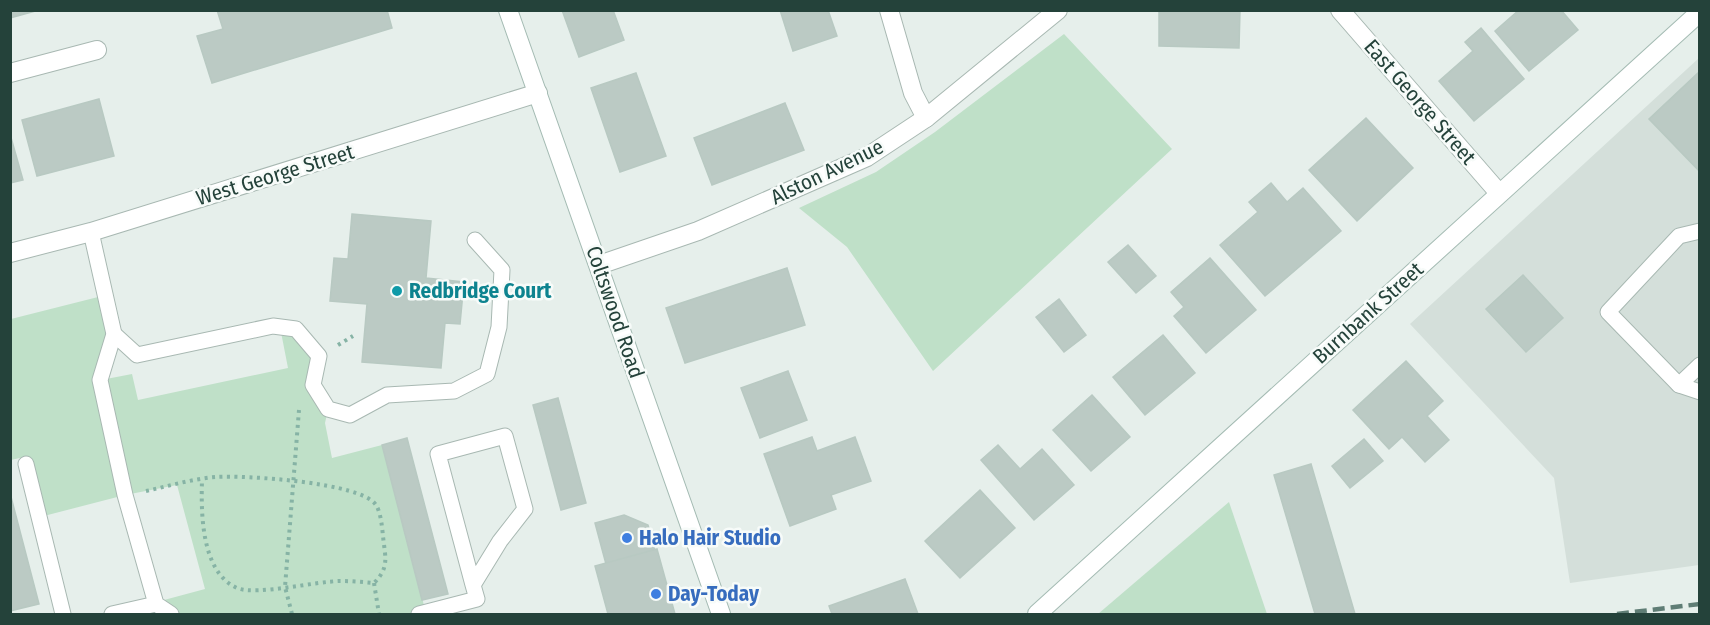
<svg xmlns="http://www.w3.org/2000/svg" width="1710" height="625" font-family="'Fira Sans Condensed',sans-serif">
	<rect width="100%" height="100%" fill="#e6efeb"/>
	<path fill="#d4dfda" d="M1699,58V565L1570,583L1554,478L1410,324Z"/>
	<g fill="#bfe0c8">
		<path d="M1064,34L1172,149L933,371L847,247L799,208L876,172L935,132Z"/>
		<path d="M106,295L114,334L101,380L132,374L138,400L288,368L280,327L311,347L313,385L328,409L325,423L332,458L382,445L426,613L112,614L205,589L177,485L125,495L40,517L24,457L11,460V319Z"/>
		<path d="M1229,502L1267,614H1098Z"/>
	</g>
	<g fill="#bbcac4" stroke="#b8c9c2" stroke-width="1.5">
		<path d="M10,10H39L10,18Z"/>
		<path d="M217,10H387L392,28L212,83L197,36L223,29Z"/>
		<path d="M562,10H613L624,40L579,57Z"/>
		<path d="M780,10H828L837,36L793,51Z"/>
		<path d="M1159,10H1240L1239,48L1159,46Z"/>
		<path d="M1519,10H1561L1578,30L1529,71L1495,31Z"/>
		<path d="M1481,28L1524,79L1474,121L1439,81L1473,51L1465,42Z"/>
		<path d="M1699,72H1700V172L1649,119Z"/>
		<path d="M636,73L666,156L620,172L591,88Z"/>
		<path d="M99,99L114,156L37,176L22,120Z"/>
		<path d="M785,103L804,150L712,185L694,138Z"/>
		<path d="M1366,118L1413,168L1357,221L1309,170Z"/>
		<path d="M10,134L23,180L10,183Z"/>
		<path d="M1271,183L1287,202L1303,188L1341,231L1265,296L1220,245L1258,212L1249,202Z"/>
		<path d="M352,214L431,221L426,278L464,282L460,324L445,323L441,368L362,362L367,304L330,301L334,258L348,259Z"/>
		<path d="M1128,245L1156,276L1136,293L1108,262Z"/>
		<path d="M1210,258L1256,310L1206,353L1174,316L1184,307L1171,292Z"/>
		<path d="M787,268L805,325L685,363L666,308Z"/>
		<path d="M1523,275L1563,318L1526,352L1486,309Z"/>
		<path d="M1059,299L1086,335L1064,352L1036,317Z"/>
		<path d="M1163,335L1195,373L1145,415L1113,377Z"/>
		<path d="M1406,361L1443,401L1427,416L1449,440L1425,462L1402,437L1389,449L1353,410Z"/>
		<path d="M788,371L807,420L760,438L741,388Z"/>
		<path d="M1092,395L1130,437L1091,471L1053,430Z"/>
		<path d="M558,398L586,503L561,510L533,405Z"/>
		<path d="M812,437L817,451L855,437L871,481L831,495L836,509L790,526L764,454Z"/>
		<path d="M407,438L448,594L422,600L382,445Z"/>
		<path d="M1364,439L1383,461L1350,488L1332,466Z"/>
		<path d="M998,445L1020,469L1042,449L1074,485L1034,520L981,460Z"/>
		<path d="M1311,464L1355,614H1315L1274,475Z"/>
		<path d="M980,490L1015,528L960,578L925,541Z"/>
		<path d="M10,493L39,604L10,611Z"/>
		<path d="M624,515L648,525L655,551L606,564L595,523Z"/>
		<path d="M657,549L675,614H608L595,566Z"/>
		<path d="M905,579L918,614H832L829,606Z"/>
	</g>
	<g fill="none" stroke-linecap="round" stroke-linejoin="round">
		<g stroke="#a8b8b2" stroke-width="17">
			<g id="service">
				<path d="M1700,231L1679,236L1608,312L1679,385L1700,365"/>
				<path d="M91,232L114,334L100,380L125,495L156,604L171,614"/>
				<path d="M114,334L137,355L273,326L296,329L319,356L313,385L328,409L350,415L387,395L454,391L487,374L499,327L502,270L475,240"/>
				<path d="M1679,385L1700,392"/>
				<path d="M26,464L63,614"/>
				<path d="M112,614L156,604"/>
				<path d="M419,614L477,599L473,585L438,454L505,436L525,509L500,541L473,585"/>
			</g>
		</g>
		<g stroke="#a8b8b2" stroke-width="20">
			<g id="minor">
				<path d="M889,10L913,93L926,118"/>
				<path d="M1340,10L1499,193"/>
				<path d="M10,73L97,50"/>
				<path d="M10,253L91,232L538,93"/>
				<path d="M599,265L698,231L867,157L926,118L1058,10"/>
			</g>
		</g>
		<g stroke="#a4bbb3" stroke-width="20">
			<g id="secondary">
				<path d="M508,10L721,614"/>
				<path d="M1037,614L1700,12"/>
			</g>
		</g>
		<g stroke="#86b3a5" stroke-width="4" stroke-dasharray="3 4.5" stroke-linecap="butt">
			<path d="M338,345L353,336"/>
			<path d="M146,491C169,486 192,479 215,477C243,475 361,482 376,505C381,513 382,527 383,536C385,557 390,567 374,583C363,582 352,581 341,581C317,581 256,596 237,588C201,572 201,513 202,480"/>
			<path d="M374,583L379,614"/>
			<path d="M292,614L285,587L299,410"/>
		</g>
		<use href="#service" stroke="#fff" stroke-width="15"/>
		<use href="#minor" stroke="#fff" stroke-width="18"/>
		<use href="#secondary" stroke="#fff" stroke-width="18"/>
		<path stroke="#5f7d75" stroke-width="4.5" stroke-dasharray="12 6" stroke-linecap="butt" d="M1617,614L1700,604"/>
	</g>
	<circle fill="#0f9aa8" stroke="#f7fbf9" stroke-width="2" cx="397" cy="291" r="6"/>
	<g fill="#3f7fe0" stroke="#f7fbf9" stroke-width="2">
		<circle cx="627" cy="538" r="6"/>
		<circle cx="656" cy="594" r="6"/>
	</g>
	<g text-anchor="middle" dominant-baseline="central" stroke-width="5" stroke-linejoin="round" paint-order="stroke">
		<g font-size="21" fill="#24423a" stroke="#f7fbf9">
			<text transform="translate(1420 102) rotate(49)">East George Street</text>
			<text transform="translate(827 172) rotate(-26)">Alston Avenue</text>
			<text transform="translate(275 175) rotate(-17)">West George Street</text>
			<text transform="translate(615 312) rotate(71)">Coltswood Road</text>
			<text transform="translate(1368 313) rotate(-42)">Burnbank Street</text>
		</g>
		<g font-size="21" font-weight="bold" fill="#0d838f" stroke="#f7fbf9" text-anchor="start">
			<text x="409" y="291">Redbridge Court</text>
		</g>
		<g font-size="21" font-weight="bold" fill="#366cbe" stroke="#f7fbf9" text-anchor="start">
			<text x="639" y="538">Halo Hair Studio</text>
			<text x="668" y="594">Day-Today</text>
		</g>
	</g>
	<rect width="1710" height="625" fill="none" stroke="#24423a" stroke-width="24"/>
</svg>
